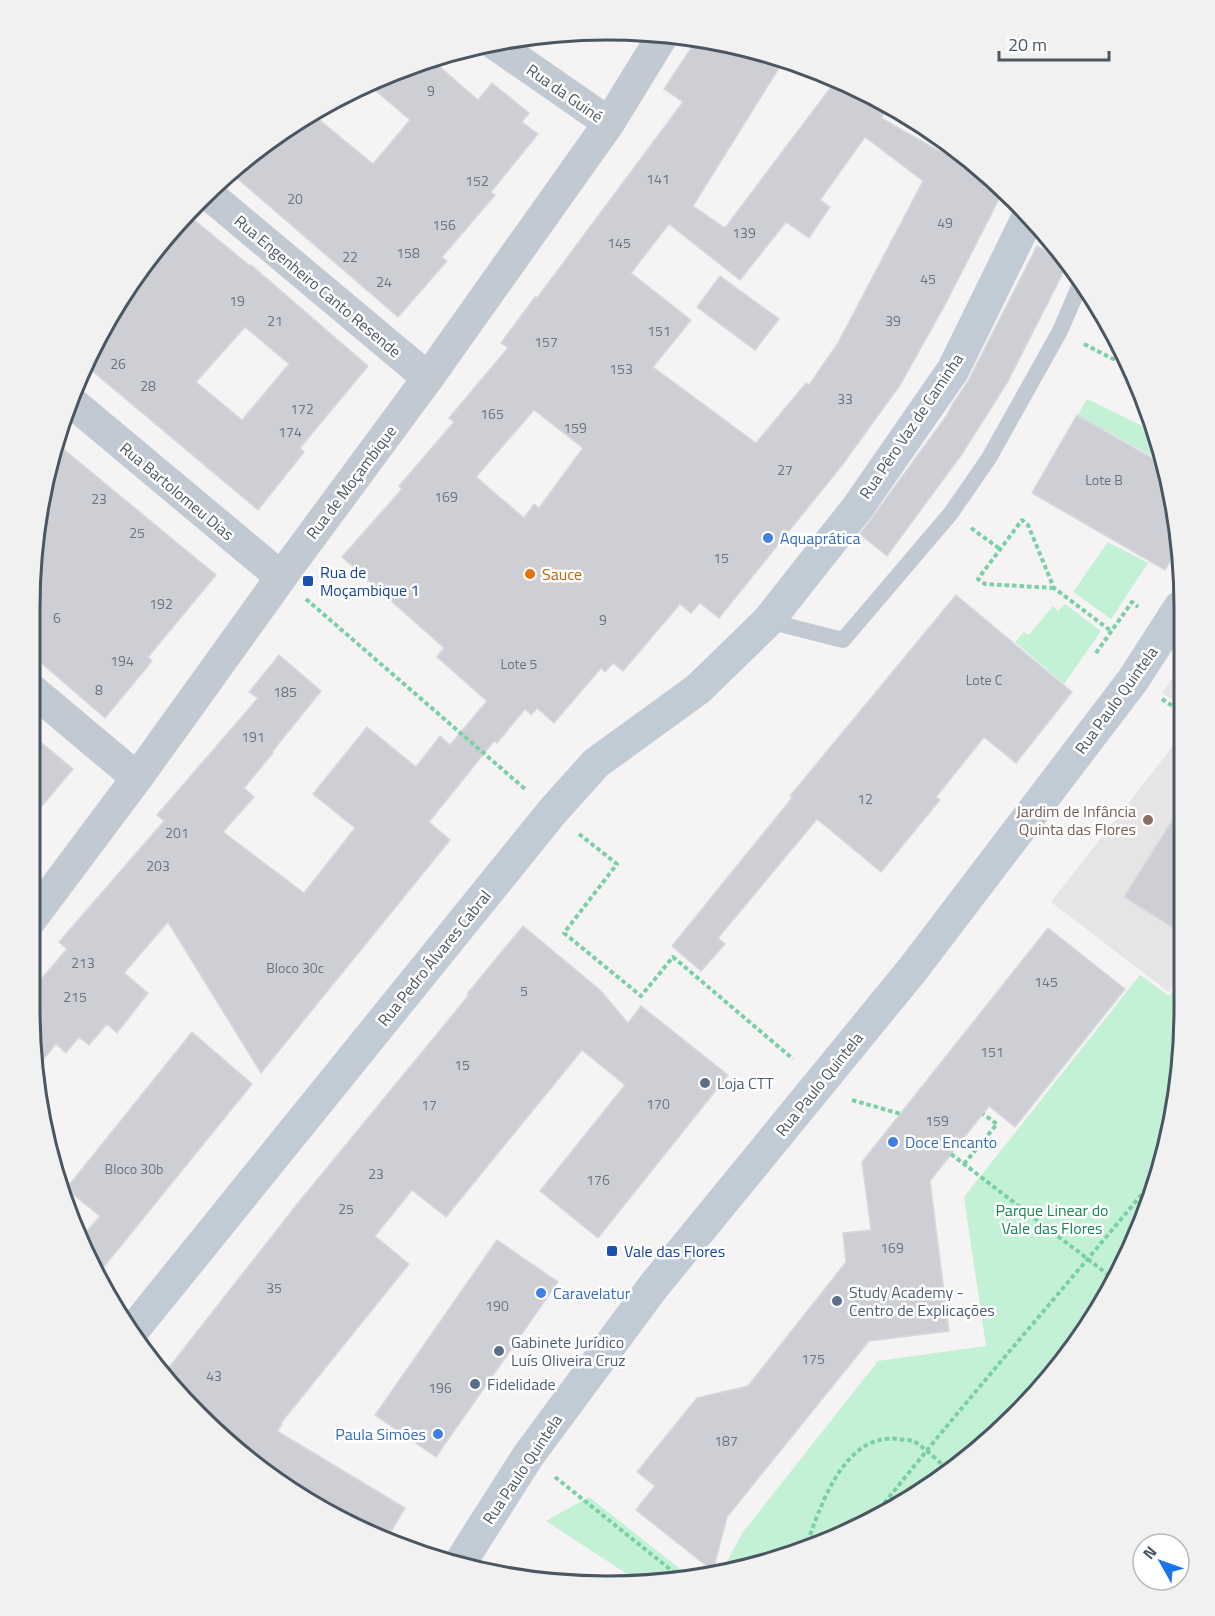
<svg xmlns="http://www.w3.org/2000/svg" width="1215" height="1616" font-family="'Titillium Web',sans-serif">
	<rect width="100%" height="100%" fill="#f5f3f3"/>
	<g fill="#e6e4e5">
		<path d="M1180,667V704L1162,693Z"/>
		<path d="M1180,737V978L1169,992L1051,902Z"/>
	</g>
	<g fill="#c3f1d5">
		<path d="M1087,399L1157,433L1164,463L1078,415Z"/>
		<path d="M1108,542L1148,563L1111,619L1073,592Z"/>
		<path d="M1065,604L1101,631L1064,684L1015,642L1024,632L1029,635L1053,606L1058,611Z"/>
		<path d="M1140,975L1169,996L1180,983V1084L1154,1194L1107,1298L1041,1390L929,1488L793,1555L723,1569L743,1532L878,1361L986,1346L964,1197Z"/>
		<path d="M589,1497L689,1576L644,1585L546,1521Z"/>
	</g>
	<g fill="#cdcfd5" stroke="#d7d9de" stroke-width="1.5" fill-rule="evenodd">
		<path d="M697,39L720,41L784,60L693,206L725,228L837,79L884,114L881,118L939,151L944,140L1004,189L946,303L900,385L843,464L719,618L700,603L691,613L680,604L623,671L613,663L605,672L601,668L554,723L537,708L531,715L525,709L497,743L494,741L429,822L450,840L261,1073L168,922L124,973L148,993L117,1033L107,1024L89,1045L79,1037L66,1053L56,1044L38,1066L30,1008V992L67,949L59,942L164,821L157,815L258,698L249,692L279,655L321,691L272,752L273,753L244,788L254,797L223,832L304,893L355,828L313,794L367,727L416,767L440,736L450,745L487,701L437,657L444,648L342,557L402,489L399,486L454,422L449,418L508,348L501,343L535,297L537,298L683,102L664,89ZM865,137L923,181L838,343L809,385L806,383L756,443L653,367L691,320L631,273L669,224L740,280L786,222L809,238L830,207L820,200ZM534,410L583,448L539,508L534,504L524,518L476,477Z"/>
		<path d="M432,60L478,100L492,83L529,113L522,122L538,134L491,192L495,195L442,257L447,261L398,317L231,173L286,128L312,114L373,164L410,120L368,84L386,74Z"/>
		<path d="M187,214L250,266L251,265L368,366L300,448L304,452L258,510L90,369L128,286ZM245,327L289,364L242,420L196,382Z"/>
		<path d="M1037,246L1068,263L1007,383L962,454L887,556L860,534L947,415L952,405L968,381Z"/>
		<path d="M720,276L779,319L755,350L697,307Z"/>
		<path d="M1077,415L1164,465L1180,532V543L1165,570L1032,493Z"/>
		<path d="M56,443L216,575L148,657L152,661L105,718L31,654V570L50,458Z"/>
		<path d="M956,595L1072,692L1016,763L984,737L936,797L940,800L881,872L817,819L718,938L725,944L701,971L672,946L792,798L790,796Z"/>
		<path d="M31,734L73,769L31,819Z"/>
		<path d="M1180,808V932L1124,897Z"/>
		<path d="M523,926L600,990L628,1023L641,1006L728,1075L598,1238L540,1191L625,1085L582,1050L446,1217L412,1190L375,1236L409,1264L281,1423L282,1424L277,1431L405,1508L387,1538L352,1526L227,1443L167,1370L298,1203L469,995L467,994Z"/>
		<path d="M1048,928L1125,989L1015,1127L989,1106L930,1181L949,1331L869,1341L727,1517L713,1571L636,1510L655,1486L637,1472L697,1398L748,1386L846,1262L843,1233L871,1230L862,1162Z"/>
		<path d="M192,1032L252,1084L98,1274L82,1237L100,1216L66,1189Z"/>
		<path d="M497,1240L558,1282L436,1457L375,1415Z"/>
	</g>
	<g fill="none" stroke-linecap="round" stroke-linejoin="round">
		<g stroke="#7ad0a6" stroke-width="4" stroke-dasharray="4.5 3" stroke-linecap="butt">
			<path d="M1084,344L1113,359L1118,349"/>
			<path d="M971,528L1000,549"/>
			<path d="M1054,588L985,584L978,579L1022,520L1028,525L1054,588L1111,631"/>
			<path d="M306,599L525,789"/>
			<path d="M1096,653L1132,602L1138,607"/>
			<path d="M1162,699L1180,711"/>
			<path d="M579,834L617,864L564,933L641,996L673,957L793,1059"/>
			<path d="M852,1100L901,1114"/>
			<path d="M951,1154L1115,1280"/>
			<path d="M964,1164L997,1124L983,1114"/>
			<path d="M1051,1376C1052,1356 1065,1340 1084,1331"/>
			<path d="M555,1477L681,1578"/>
			<path d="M875,1515C967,1398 1066,1287 1160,1172"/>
			<path d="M805,1549C820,1508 843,1432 899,1439C904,1440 909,1440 913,1441C922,1445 941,1464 949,1470"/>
		</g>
		<path stroke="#c1cad2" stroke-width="16" d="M768,621L843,640L951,513L989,458L1060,331L1082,280"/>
		<g stroke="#c1cad2" stroke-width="32">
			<path d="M492,42L609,123"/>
			<path d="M207,193L428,378"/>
			<path d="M74,404L281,577"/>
			<path d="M31,689L137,778"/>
			<path d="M30,921L137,778L290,565L428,378L609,123L663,35"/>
		</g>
		<g stroke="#c1cbd6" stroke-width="33">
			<path d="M134,1329L552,812L596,763L698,689L768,621L858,507L953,370L1029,215"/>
			<path d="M460,1563L528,1456L653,1287L913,969L1133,680L1180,607"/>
		</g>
	</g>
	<g fill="#3f7fe0" stroke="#fff" stroke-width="2">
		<circle cx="768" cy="538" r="6"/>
		<circle cx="893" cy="1142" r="6"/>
		<circle cx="541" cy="1293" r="6"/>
		<circle cx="438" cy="1434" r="6"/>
	</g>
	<circle fill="#e8710a" stroke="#fff" stroke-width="2" cx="530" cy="574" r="6"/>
	<g fill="#1a4fb4" stroke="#fff" stroke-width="2">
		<rect x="302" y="575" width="12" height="12" rx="3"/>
		<rect x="606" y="1245" width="12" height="12" rx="3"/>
	</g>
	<circle fill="#8d6e63" stroke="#fff" stroke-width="2" cx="1148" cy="820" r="6"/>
	<g fill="#5c6f8a" stroke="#fff" stroke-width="2">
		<circle cx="705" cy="1083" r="6"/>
		<circle cx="837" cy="1301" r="6"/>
		<circle cx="499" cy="1351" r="6"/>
		<circle cx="475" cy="1384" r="6"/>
	</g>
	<g text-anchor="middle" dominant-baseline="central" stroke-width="5" stroke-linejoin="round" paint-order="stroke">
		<g font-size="14" fill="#6b747e">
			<text x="431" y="90">9</text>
			<text x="658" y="178">141</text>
			<text x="477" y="180">152</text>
			<text x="295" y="198">20</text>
			<text x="945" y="222">49</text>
			<text x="444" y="224">156</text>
			<text x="744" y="232">139</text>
			<text x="619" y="242">145</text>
			<text x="408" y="252">158</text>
			<text x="350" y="256">22</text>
			<text x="928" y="278">45</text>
			<text x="384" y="281">24</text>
			<text x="237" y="300">19</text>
			<text x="275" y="320">21</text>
			<text x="893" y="320">39</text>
			<text x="659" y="330">151</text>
			<text x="546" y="341">157</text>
			<text x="118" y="363">26</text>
			<text x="621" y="368">153</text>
			<text x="148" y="385">28</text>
			<text x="845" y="398">33</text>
			<text x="302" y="408">172</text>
			<text x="492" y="413">165</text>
			<text x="575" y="427">159</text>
			<text x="290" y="431">174</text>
			<text x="785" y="469">27</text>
			<text x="1104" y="479">Lote B</text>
			<text x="446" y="496">169</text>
			<text x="99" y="498">23</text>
			<text x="137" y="532">25</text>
			<text x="721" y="557">15</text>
			<text x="161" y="603">192</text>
			<text x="57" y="617">6</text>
			<text x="603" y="619">9</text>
			<text x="122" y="660">194</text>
			<text x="519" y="663">Lote 5</text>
			<text x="984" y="679">Lote C</text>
			<text x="99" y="689">8</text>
			<text x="285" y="691">185</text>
			<text x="253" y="736">191</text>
			<text x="865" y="798">12</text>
			<text x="177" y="832">201</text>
			<text x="158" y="865">203</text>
			<text x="83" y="962">213</text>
			<text x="295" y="967">Bloco 30c</text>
			<text x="1046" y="981">145</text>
			<text x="524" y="990">5</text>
			<text x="75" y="996">215</text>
			<text x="992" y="1051">151</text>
			<text x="462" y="1064">15</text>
			<text x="658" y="1103">170</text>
			<text x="429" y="1104">17</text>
			<text x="937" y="1120">159</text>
			<text x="134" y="1168">Bloco 30b</text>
			<text x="376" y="1173">23</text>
			<text x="598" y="1179">176</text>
			<text x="346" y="1208">25</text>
			<text x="892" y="1247">169</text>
			<text x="274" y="1287">35</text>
			<text x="497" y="1305">190</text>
			<text x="813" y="1358">175</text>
			<text x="214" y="1375">43</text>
			<text x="440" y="1387">196</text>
			<text x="726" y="1440">187</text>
		</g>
		<g font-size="16" fill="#4a5661" stroke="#fff">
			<text transform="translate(565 93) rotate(35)">Rua da Guiné</text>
			<text transform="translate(318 286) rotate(40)">Rua Engenheiro Canto Resende</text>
			<text transform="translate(911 426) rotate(-56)">Rua Pêro Vaz de Caminha</text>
			<text transform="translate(351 482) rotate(-53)">Rua de Moçambique</text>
			<text transform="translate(177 491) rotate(40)">Rua Bartolomeu Dias</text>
			<text transform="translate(1116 700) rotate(-54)">Rua Paulo Quintela</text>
			<text transform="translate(434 958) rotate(-51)">Rua Pedro Álvares Cabral</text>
			<text transform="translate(819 1084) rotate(-51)">Rua Paulo Quintela</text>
			<text transform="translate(522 1469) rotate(-56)">Rua Paulo Quintela</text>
		</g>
		<g font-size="16" fill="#366cbe" stroke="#fff" text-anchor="start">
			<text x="780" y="538">Aquaprática</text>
			<text x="905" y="1142">Doce Encanto</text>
			<text x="553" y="1293">Caravelatur</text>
			<text x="426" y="1434" text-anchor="end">Paula Simões</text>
		</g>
		<g font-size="16" fill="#164399" stroke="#fff" text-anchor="start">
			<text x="320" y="572">Rua de<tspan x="320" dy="18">Moçambique 1</tspan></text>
			<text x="624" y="1251">Vale das Flores</text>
		</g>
		<g font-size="16" fill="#c56008" stroke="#fff" text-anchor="start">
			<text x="542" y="574">Sauce</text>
		</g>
		<g font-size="16" fill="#785e54" stroke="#fff" text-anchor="end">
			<text x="1136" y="811">Jardim de Infância<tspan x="1136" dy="18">Quinta das Flores</tspan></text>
		</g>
		<g font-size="16" fill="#4e5e75" stroke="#fff" text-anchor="start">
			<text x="717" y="1083">Loja CTT</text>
			<text x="849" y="1292">Study Academy -<tspan x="849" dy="18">Centro de Explicações</tspan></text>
			<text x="511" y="1342">Gabinete Jurídico<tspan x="511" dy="18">Luís Oliveira Cruz</tspan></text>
			<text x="487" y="1384">Fidelidade</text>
		</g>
		<g font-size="16" fill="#17864f" stroke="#fff">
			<text x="1052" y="1210">Parque Linear do<tspan x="1052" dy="18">Vale das Flores</tspan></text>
		</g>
	</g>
	<path d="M0 0H1215V1616H0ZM607 40H607A567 567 0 0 1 1174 607V1009A567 567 0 0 1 607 1576H607A567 567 0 0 1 40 1009V607A567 567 0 0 1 607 40Z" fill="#f1f1f2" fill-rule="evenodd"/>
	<path fill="none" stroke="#4a5661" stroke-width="3" d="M607 40H607A567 567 0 0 1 1174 607V1009A567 567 0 0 1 607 1576H607A567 567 0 0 1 40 1009V607A567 567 0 0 1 607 40Z"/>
	<g transform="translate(1161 1562) rotate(310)"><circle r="28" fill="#ffffff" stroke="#b7bbc0" stroke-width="1.5"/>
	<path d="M0-4.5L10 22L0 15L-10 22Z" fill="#1a73e8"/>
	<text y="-9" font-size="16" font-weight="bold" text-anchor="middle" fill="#4a5661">N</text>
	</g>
	<path d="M999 51v9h110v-9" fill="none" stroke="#4a5661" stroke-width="3"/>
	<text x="1008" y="51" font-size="18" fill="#4a5661" stroke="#ffffff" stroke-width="4.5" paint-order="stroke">20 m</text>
</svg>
